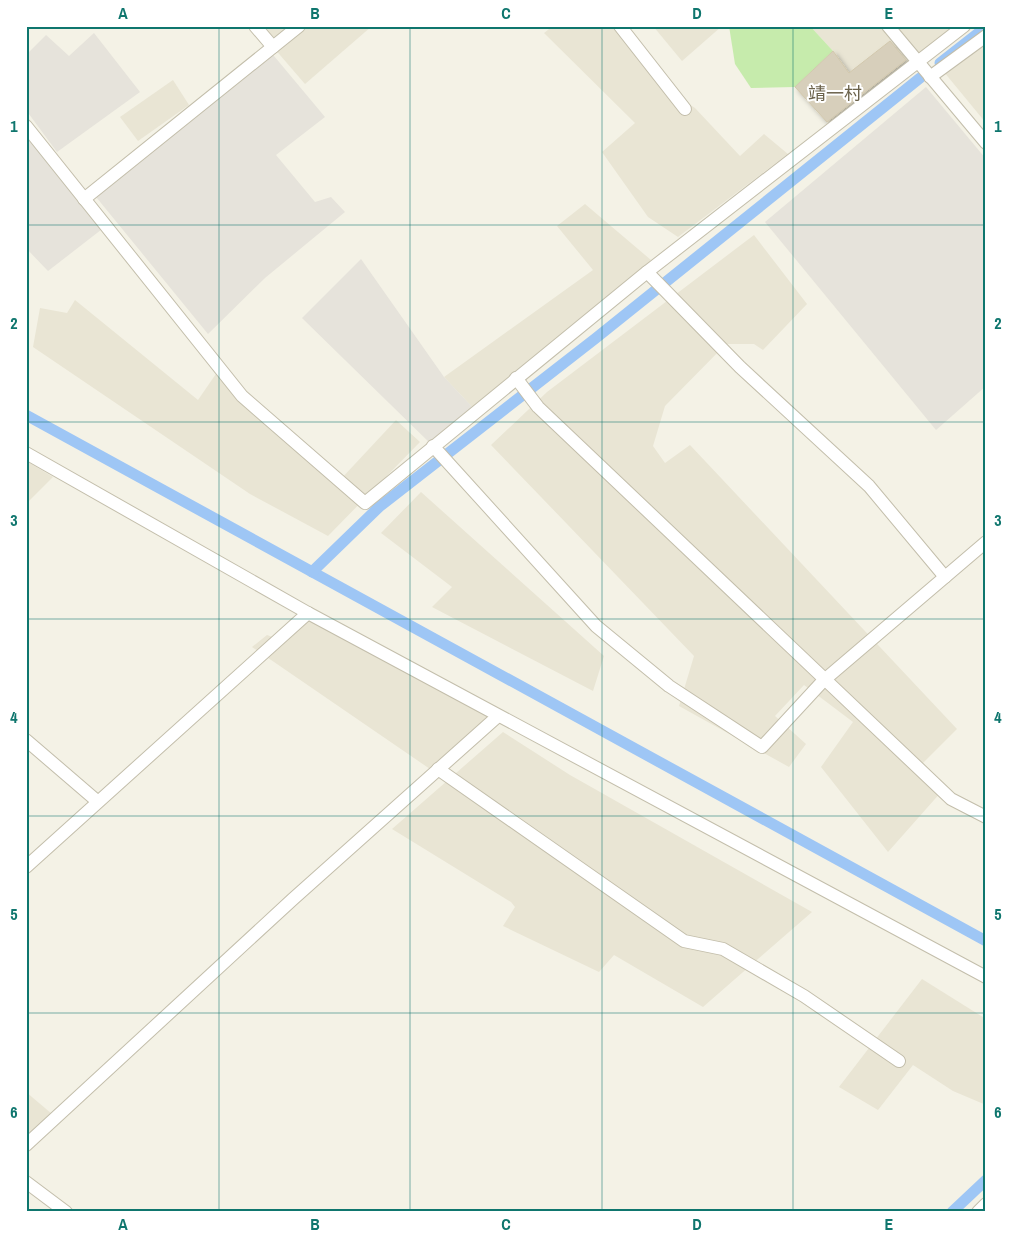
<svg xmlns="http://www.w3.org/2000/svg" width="1012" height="1238" font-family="'Archivo Narrow','Noto Sans SC',sans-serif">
	<defs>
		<filter id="shadow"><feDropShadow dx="3" dy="3" stdDeviation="2.5" flood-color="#0004"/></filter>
	</defs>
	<rect width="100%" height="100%" fill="#f4f2e6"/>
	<g fill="#e9e5d4">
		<path d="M255,26H372L305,84Z"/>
		<path d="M553,26H620L673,94L695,108L740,156L764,134L788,154L678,237L648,217L602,152L635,123L544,33Z"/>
		<path d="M653,26H722L682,61Z"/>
		<path d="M810,26H964L830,125L795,87L833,51Z"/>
		<path d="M986,42V123L944,72Z"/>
		<path d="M173,80L189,105L138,141L120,117Z"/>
		<path d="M585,204L651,260L476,411L444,377L593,270L557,226Z"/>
		<path d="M754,235L807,304L763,350L754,344H726L665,406L653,446L665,463L690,445L957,729L918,768L942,791L888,852L821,767L853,722L804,685L775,716L806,744L789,767L679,706L694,656L491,445L547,392Z"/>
		<path d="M75,300L198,400L220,368L340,480L396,420L420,442L328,536L250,494L33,347L40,308L67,313Z"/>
		<path d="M26,461L53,477L26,504Z"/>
		<path d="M421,492L604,656L593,691L432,607L452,587L381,533Z"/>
		<path d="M305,615L494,720L430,769L252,647L267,635L278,639Z"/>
		<path d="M503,732L570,775L812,912L703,1007L614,955L599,972L503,926L515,907L511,902L392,829Z"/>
		<path d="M922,979L986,1019V1105L953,1091L913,1065L878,1110L839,1087Z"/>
		<path d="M26,1092L52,1114L26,1136Z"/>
	</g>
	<g fill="#e6e3db">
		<path d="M94,33L140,92L57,152L26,110V55L46,35L69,56Z"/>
		<path d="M269,50L325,117L276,155L315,202L331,197L345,212L265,278L208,334L92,192Z"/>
		<path d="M926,87L986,159V386L936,430L765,222Z"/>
		<path d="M26,126L106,226L48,271L26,248Z"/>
		<path d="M361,259L444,377L476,411L433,446L302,318Z"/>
	</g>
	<path fill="#c6ebac" d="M729,26H810L833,51L795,87L751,88L735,64Z"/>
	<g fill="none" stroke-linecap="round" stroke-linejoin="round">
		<g stroke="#9ec6f5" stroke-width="11">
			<path d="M940,63L986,27"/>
			<path d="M26,415L986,941"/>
			<path d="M312,572L379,507L596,338L920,78"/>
			<path d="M952,1212L986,1180"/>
		</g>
	</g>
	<path fill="#d7cfbb" stroke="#d2c8ad" filter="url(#shadow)" d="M890,41L906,60L827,122L795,87L833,51L849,73Z"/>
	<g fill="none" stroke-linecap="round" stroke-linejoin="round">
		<g stroke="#c3beab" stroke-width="14">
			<g id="minor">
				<path d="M255,26L273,47"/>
				<path d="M620,26L685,109"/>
				<path d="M888,26L986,143"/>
				<path d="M930,77L986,36"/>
				<path d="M26,126L242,396L365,503L647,272L964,26"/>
				<path d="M84,199L299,26"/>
				<path d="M647,272L740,367L869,486L945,577"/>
				<path d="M516,378L538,407L951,799L986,817"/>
				<path d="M433,446L596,626L669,686L762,747L823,681L986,542"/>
				<path d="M26,453L308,613L986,977"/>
				<path d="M26,740L97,801"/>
				<path d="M438,769L684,941L723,949L804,996L899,1061"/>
				<path d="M26,867L308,613"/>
				<path d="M26,1145L293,899L498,716"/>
				<path d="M26,1182L66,1212"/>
				<path d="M978,1212L986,1204"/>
			</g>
		</g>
		<use href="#minor" stroke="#fff" stroke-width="12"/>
	</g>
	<path fill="none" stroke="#0f766e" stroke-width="1" stroke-opacity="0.55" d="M219,26V1212M410,26V1212M602,26V1212M793,26V1212M26,225H986M26,422H986M26,619H986M26,816H986M26,1013H986"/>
	<g text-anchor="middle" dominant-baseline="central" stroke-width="4" stroke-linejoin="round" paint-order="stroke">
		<g font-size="18" fill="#6b624b" stroke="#fff">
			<text x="835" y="93">靖一村</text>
		</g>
	</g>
	<rect width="1012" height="1238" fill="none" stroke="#ffffff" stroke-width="55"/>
	<rect x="28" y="28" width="956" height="1182" fill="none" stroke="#0f766e" stroke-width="2"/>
	<g font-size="16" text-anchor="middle" font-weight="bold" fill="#0f766e">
		<text x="123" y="19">A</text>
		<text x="315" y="19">B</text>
		<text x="506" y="19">C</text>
		<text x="697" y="19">D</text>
		<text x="889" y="19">E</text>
		<text x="14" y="132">1</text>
		<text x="998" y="132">1</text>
		<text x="14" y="329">2</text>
		<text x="998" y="329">2</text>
		<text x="14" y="526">3</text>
		<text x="998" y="526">3</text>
		<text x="14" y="723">4</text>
		<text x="998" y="723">4</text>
		<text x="14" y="920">5</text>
		<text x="998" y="920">5</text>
		<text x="14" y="1118">6</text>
		<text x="998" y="1118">6</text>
		<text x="123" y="1230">A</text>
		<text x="315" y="1230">B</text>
		<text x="506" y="1230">C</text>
		<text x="697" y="1230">D</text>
		<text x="889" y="1230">E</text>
	</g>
</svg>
